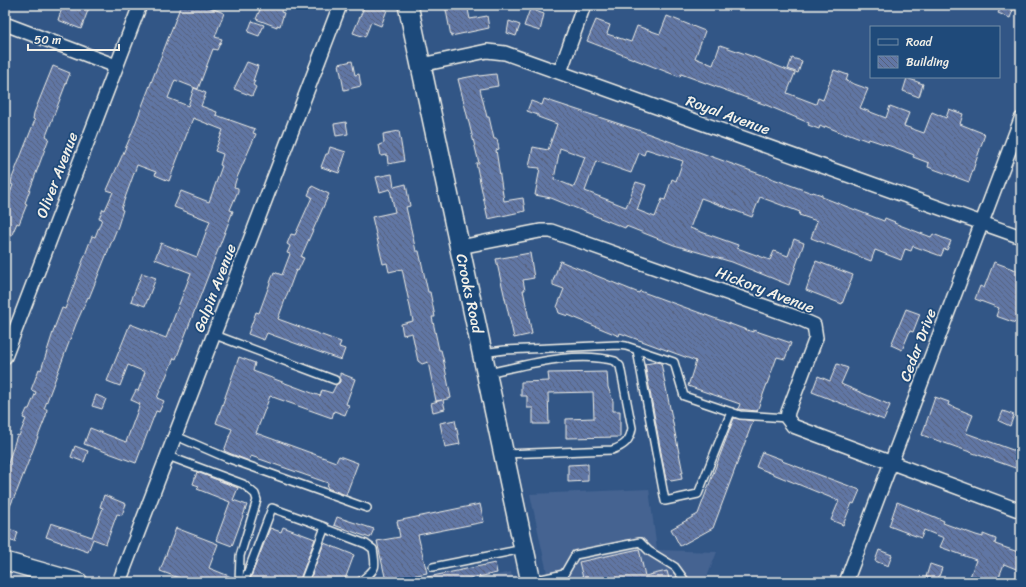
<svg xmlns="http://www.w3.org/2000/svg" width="1026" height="587" font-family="Sriracha,sans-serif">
	<defs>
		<pattern id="building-back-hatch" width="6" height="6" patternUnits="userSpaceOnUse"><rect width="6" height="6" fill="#6176a4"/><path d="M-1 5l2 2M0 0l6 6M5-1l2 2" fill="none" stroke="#56617a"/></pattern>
	</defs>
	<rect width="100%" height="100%" fill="#325686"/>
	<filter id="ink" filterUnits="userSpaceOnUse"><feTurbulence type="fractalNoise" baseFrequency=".025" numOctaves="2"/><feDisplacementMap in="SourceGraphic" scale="8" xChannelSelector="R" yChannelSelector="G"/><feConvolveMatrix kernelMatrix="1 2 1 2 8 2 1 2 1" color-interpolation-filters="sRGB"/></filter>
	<g filter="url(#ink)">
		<g fill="#446391">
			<path d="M649,489L657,550L717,552L705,582H549L530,494Z"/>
			<path d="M511,572L513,582H463Z"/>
		</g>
		<g fill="url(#building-back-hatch)" stroke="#f4f1e8" fill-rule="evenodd">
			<path d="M63,5H90L81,29L58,20Z"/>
			<path d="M181,5H203L224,13L215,37L222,39L217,50L213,49L198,89L175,80L168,98L188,106L194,88L206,93L201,106L217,112L216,115L255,129L253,133L256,134L236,180L234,187L238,188V191L230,210L233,211L176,359L174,358L157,398L164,401L159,412L156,411L136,463L84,444L90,428L126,442L140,404L131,400L136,390L138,391L145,372L128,365L120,386L107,381L130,324L166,338L191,273L155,259L161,243L197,257L210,221L174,207L181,191L209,202L222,166L220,165L223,154L215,151L223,130L193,118L169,181L155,175L156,172L137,165L121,209L123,210L118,226L89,298L88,297L76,324L44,409H47L46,416L17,491L5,517V473L17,435L19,436L26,419L23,418L27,409H29L36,392L31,390L39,369L41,370L55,326L62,308L65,309L92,236L95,237L102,219L99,218L103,209L105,210L113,192L107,190L129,140Z"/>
			<path d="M262,5H282L281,12L284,13L280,26L277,25V27L256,19Z"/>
			<path d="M365,5H374L387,10L381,26L371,22L365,37L353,33Z"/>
			<path d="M445,5H467L470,19L487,16L489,28L451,36Z"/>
			<path d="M1002,5H1015L1010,18L998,13Z"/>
			<path d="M530,9L544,14L540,31L524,26Z"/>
			<path d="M667,16L705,31L695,58L713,65L720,45L754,57L795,73L787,93L816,104L818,98L823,100L834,70L848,75L846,81L868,89L860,108L886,118L890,106L909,113L904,126L924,133L932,112L946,118L949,109L963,114L960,124L985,134L969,182L928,167L929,163L913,157L914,155L896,148L869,139L868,141L847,133V135L825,126L824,128L820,126L819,129L808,125L809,123L766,105L681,74L680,77L587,41L596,20L610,25L607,34L631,42L637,26L660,34Z"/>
			<path d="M252,21L264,25L259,36L248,32Z"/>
			<path d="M509,21L520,25L516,36L507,33Z"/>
			<path d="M792,58L802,61L798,73L788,69Z"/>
			<path d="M352,61L355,75L359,74L361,86L344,90L339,64Z"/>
			<path d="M247,62L258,66L253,81H255L253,85L256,87L252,96L234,89Z"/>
			<path d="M53,66L70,73L46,136L49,138L25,203L27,204L19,224L17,223L5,250V207L13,185L11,184L12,178L35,120L33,119L34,113Z"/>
			<path d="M496,74L498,86L480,89L487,117H489L494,139H497L499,149L496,150L504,201L523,198L525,211L488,219L476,163H479L458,79L479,75V76Z"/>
			<path d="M907,78L923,84L919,97L903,91Z"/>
			<path d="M544,99L641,131L812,193L813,192L822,195V197L884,221L885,218L895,222L894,223L931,237L933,234L951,241L947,250L944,249L941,256L913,246L911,251L905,249L901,260L875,250L871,261L811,238L817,221L799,215L800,212L760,197L752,217L701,198L690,228L738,245L737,248L770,260L774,251L788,256L794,239L804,243L789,285L732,262L674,245L626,226L625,228L551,198L535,195L540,168L529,167L533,147L548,150L557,124L538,117V115L527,111L531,101L542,105ZM560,148L585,157L574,187L554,179ZM646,149L683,161L676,181L672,179L665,200L662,199L655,217L637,210L646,185L636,182L626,207L585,191L596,161L631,173L639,153L644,155Z"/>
			<path d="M346,122L348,134L336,136L334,124Z"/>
			<path d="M399,131L404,161L388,164L387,155L381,156L379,145L384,143L383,134Z"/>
			<path d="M330,147L346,152L339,173L321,167L326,154H328Z"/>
			<path d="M392,174L394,187L406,184L410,206L406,207L416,251H419L428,292H430L435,317H432L439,350H441L443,358L451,398L443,400L445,409L433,412L431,403L442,400L436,401L428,362L422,364L418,361L412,333L403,335L401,324L413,321L402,269L389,272L387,263L383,264L372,217L395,212L390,189L380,192L376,177Z"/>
			<path d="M312,186L329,194L301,257L304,258L298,271L296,270L278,319L341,342L339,347L345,349L341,360L267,333L264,340L248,334L256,312L259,313L274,272L282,275L290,254L287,253L290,246L287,244L291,234L295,235L312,197L308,195Z"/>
			<path d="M530,253L534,278L523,280L525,290H523L532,334L514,338L496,259Z"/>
			<path d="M560,261L639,293L640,291L744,329L753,332V330L791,343L785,359L777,357L757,411L738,409L740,404L688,386L696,361L620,333L619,336L568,315V316L559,313L557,307L564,289L553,285V281Z"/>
			<path d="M816,261L853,275L842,304L806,290Z"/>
			<path d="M994,262L1021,272V325L996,316L999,308L975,299L980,286L984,288Z"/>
			<path d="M142,273L156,278L145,306L131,301Z"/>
			<path d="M906,309L920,314L913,332L910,331L902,350L891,345Z"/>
			<path d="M239,357L255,363L253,371L320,396L322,390L332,393L336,385L340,382V373L355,379L346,404L349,405L345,415L334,411L332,418L270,396L256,433L336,462L339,456L358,463L346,495L327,488L328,483L251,456L249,461L224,451L232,429L216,423Z"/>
			<path d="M657,362L661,363L683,473H681L682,479L671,481L670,479L666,480L645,364Z"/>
			<path d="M837,364L848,368L841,384L890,405L884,420L812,392L818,376L830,381Z"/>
			<path d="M607,372L608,387L613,401V411H620V437L566,438V419L594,418L593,392L548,393L549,424H533V408H527V396H521V382L549,381L548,373Z"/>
			<path d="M96,395L106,399L102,409L92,406Z"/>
			<path d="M935,397L949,402L948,405L973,415L966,433L1021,453V470L922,435Z"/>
			<path d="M1003,411L1014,415L1010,426L999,421Z"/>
			<path d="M734,418L753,421L713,528L680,546L671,529L698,514Z"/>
			<path d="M455,420L460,444L445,447L440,423Z"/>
			<path d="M75,446L88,451L84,462L71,457Z"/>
			<path d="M762,452L783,460L782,461L860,490L854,504L852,503L843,525L831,520L839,501L756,467Z"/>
			<path d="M588,464V481L568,482V465Z"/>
			<path d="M197,472L238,488L233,500L247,505L232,546L216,540L230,502L197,489L199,486L193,484Z"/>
			<path d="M104,495L126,504L122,515L117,514L106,544L93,539L88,552L46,537L51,523L92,537L103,508L100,507Z"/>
			<path d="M897,502L935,517L944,521L943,523L976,535L983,537V534L996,539L995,544L1021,553V571L1004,564L997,582H982L970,577L976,560L940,547L944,538L924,530L921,538L889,526Z"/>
			<path d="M480,504L484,522L418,535L427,573L386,581L377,541L400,537L397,521Z"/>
			<path d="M337,517L374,529L370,538L334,525Z"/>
			<path d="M283,527L315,539L299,582H249L270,528L281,532Z"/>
			<path d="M5,528L18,532L15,542L5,539Z"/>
			<path d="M176,528L218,544L209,568L234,578V582H190L160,571Z"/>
			<path d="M324,543L354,555L344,582H309Z"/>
			<path d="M639,549L645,576L667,571L670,582H584L579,562Z"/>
			<path d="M879,550L892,555L888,566L875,561Z"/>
			<path d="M495,563L497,573L454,582H423V578Z"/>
			<path d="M930,564L942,568L937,582L926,577Z"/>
		</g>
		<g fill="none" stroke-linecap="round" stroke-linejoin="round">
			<g stroke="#f4f1e8" stroke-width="10">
				<g id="service">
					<path d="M215,335L335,380"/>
					<path d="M637,350L665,501L698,494L731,412"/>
					<path d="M482,353L505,350L618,345L626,346L674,362L684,396L740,415L787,418"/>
					<path d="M488,373C526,365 576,350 615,361L620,366L632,428C630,441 624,446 612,450L504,454"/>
					<path d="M176,436L227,458L367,508"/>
					<path d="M168,456L243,484L255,494L257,500L240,556L239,582"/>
					<path d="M329,530L366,544L373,549C377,572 375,568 360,582"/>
					<path d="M433,567L523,549"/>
					<path d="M564,574L575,555L640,542L649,551L675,567L686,582"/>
					<path d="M532,581L564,574L566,582"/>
					<path d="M244,582L272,508L325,527L304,582"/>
				</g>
			</g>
			<g stroke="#f4f1e8" stroke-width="16">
				<g id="minor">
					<path d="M5,24L116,66"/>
					<path d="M421,65L487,51L505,53L1021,237"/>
					<path d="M560,72L584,5"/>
					<path d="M460,247L540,231H551L798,318L814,325L816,338L788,412L787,418L793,426L1021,511"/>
					<path d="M5,357L140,5"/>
					<path d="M119,582L340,5"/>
					<path d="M846,582L1021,119"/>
				</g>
			</g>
			<g stroke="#f4f1e8" stroke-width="20">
				<path id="tertiary" d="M5,561L79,582"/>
			</g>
			<g stroke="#f4f1e8" stroke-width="22">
				<g id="secondary">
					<path id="s1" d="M408,5L531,582"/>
				</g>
			</g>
			<use href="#service" stroke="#1f4a7a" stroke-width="7"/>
			<use href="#minor" stroke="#1f4a7a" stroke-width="13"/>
			<use href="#tertiary" stroke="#1f4a7a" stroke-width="17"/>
			<use href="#secondary" stroke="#1f4a7a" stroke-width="19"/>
		</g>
	</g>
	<g text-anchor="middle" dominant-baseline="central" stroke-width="3.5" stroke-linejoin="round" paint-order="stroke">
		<g font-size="15" fill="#f4f1e8" stroke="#1f4a7a">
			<text transform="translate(728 115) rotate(20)">Royal Avenue</text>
			<text transform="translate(57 175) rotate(-69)">Oliver Avenue</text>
			<text transform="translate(215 288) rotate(-69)">Galpin Avenue</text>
			<text transform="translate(765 290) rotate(21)">Hickory Avenue</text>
			<text stroke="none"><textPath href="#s1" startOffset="295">Crooks Road</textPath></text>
			<text transform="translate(918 345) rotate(-69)">Cedar Drive</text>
		</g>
	</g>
	<rect width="1026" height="587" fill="none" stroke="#1f4a7a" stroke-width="20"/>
	<rect x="10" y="10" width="1006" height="567" fill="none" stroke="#f4f1e8" stroke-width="1.5" filter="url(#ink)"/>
	<rect x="870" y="26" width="130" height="52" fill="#1f4a7a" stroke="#748da6"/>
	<rect x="878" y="39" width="20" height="6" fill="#1f4a7a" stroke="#748da6"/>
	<text x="906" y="46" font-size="12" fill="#f4f1e8">Road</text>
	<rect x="878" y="56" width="20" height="12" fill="url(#building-back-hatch)" stroke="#748da6"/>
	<text x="906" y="66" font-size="12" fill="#f4f1e8">Building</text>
	<path d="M28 44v6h91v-6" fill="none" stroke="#f4f1e8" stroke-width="2"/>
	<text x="34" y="44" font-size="12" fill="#f4f1e8" stroke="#1f4a7a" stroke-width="3" paint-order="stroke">50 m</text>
</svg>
